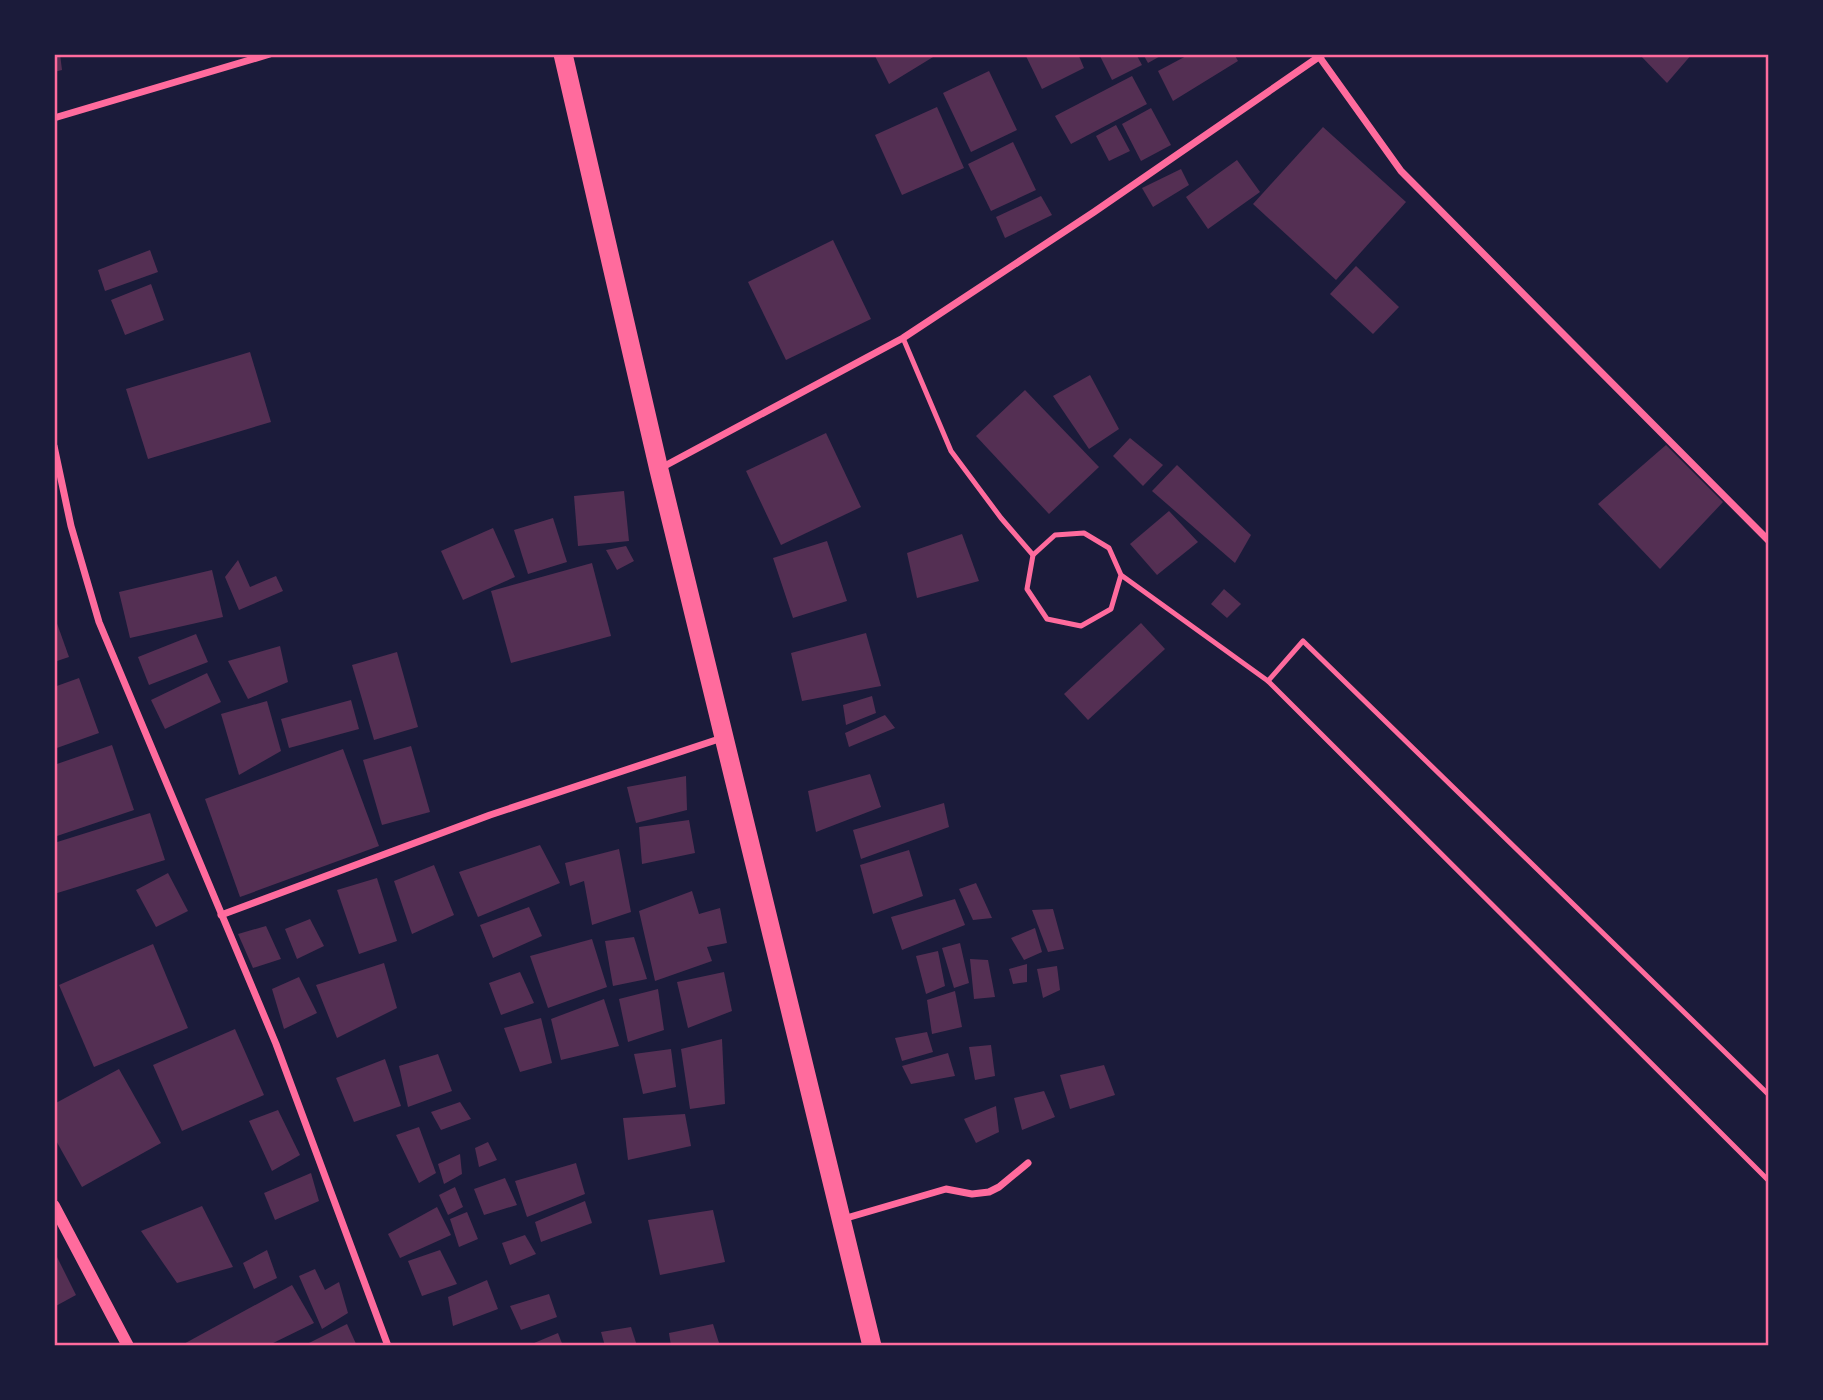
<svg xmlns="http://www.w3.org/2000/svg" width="1823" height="1400" font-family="'Golos Text',sans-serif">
	<rect width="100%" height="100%" fill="#1b1b3a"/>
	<g fill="#542f53">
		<path d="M54,54H60L62,70L54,72Z"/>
		<path d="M874,54H938L889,84Z"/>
		<path d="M1025,54H1078L1084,68L1042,89Z"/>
		<path d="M1099,54H1136L1142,65L1112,80Z"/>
		<path d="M1143,54H1164L1148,63Z"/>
		<path d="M1190,54H1234L1238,61L1173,101L1158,71Z"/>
		<path d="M1639,54H1692L1667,83Z"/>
		<path d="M989,71L1017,130L971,152L943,93Z"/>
		<path d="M1132,76L1147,104L1071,144L1055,116Z"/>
		<path d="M937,107L964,168L902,195L875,135Z"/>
		<path d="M1151,108L1171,145L1141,161L1122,124Z"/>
		<path d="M1116,125L1130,151L1109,161L1096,136Z"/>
		<path d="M1323,127L1406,202L1336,280L1253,204Z"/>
		<path d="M1013,142L1036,190L991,211L968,164Z"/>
		<path d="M1237,160L1260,192L1208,229L1186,197Z"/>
		<path d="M1181,169L1189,185L1153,207L1142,188Z"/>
		<path d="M1041,196L1052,215L1005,238L996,217Z"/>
		<path d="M833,240L871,319L786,360L748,282Z"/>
		<path d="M150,250L158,272L105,291L98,270Z"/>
		<path d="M1356,266L1399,307L1373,334L1330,294Z"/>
		<path d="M151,284L164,320L125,335L111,300Z"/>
		<path d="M250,352L271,422L148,459L126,389Z"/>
		<path d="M1090,375L1119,429L1089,449L1053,396Z"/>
		<path d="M1025,390L1099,467L1049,514L976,436Z"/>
		<path d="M826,433L861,507L781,545L746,471Z"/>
		<path d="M1130,438L1163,465L1143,486L1113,456Z"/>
		<path d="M1666,445L1723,502L1660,569L1598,504Z"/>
		<path d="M1177,465L1251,535L1235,563L1152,491Z"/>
		<path d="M624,491L629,541L578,546L574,496Z"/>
		<path d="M1169,511L1198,542L1157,575L1130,544Z"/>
		<path d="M553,518L567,562L528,574L514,530Z"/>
		<path d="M493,528L515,577L463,600L441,551Z"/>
		<path d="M962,534L979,581L917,598L907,553Z"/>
		<path d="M827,541L847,601L793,618L773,558Z"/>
		<path d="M626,546L634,561L617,570L606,550Z"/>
		<path d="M238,560L250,587L276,576L283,591L239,610L225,577Z"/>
		<path d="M592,563L611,636L511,663L491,591Z"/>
		<path d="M212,570L223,617L130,638L119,592Z"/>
		<path d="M1224,589L1241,604L1227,618L1211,604Z"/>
		<path d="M54,615L69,657L54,662Z"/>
		<path d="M1141,623L1165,649L1088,720L1064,694Z"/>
		<path d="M866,633L881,686L802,701L791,653Z"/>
		<path d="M196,634L208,662L149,685L138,657Z"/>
		<path d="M280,646L288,682L248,699L228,661Z"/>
		<path d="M397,652L418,727L374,740L352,665Z"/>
		<path d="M207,673L221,702L165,729L151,700Z"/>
		<path d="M79,678L99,733L54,749V687Z"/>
		<path d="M872,696L876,713L846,725L843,705Z"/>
		<path d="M351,700L359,729L289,748L281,719Z"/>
		<path d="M267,701L281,751L239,775L221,714Z"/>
		<path d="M885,715L895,728L849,747L845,733Z"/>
		<path d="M112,745L134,810L54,837V765Z"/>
		<path d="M411,746L430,812L382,825L363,760Z"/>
		<path d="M343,749L379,846L240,897L205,799Z"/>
		<path d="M870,774L881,807L816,832L808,791Z"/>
		<path d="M686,776L687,810L636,823L627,787Z"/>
		<path d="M944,803L949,827L861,859L853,830Z"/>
		<path d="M150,813L165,860L54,894V843Z"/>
		<path d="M689,820L695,853L642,864L639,827Z"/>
		<path d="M540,845L560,883L478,917L459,872Z"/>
		<path d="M619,849L631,912L592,925L584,881L570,886L565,863Z"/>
		<path d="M909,850L923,896L873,914L860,865Z"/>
		<path d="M434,865L454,915L412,934L394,881Z"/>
		<path d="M168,873L188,911L156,927L136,890Z"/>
		<path d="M377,878L397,941L359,954L337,890Z"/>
		<path d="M976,883L992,918L973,920L959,889Z"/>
		<path d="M692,891L699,914L720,908L727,943L707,947L712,961L655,981L639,911Z"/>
		<path d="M955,899L965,925L902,950L891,917Z"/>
		<path d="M529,907L542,936L493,958L480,925Z"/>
		<path d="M1053,909L1064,949L1048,952L1032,910Z"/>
		<path d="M310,919L324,946L297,959L285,929Z"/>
		<path d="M266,926L281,959L253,968L238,934Z"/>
		<path d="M1035,928L1042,952L1024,960L1011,938Z"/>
		<path d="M634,937L647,979L613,986L605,941Z"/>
		<path d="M592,939L607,987L548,1008L530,956Z"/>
		<path d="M960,943L969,983L954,988L942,948Z"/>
		<path d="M153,944L188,1028L94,1067L59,985Z"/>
		<path d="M938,951L945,986L926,994L916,956Z"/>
		<path d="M970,959L988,960L995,997L974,999Z"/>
		<path d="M384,963L397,1008L337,1038L316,985Z"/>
		<path d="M1027,964V982L1013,984L1009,969Z"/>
		<path d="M1057,966L1060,990L1043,998L1037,969Z"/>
		<path d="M520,972L534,1003L501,1015L489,983Z"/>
		<path d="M724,972L732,1011L688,1028L677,982Z"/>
		<path d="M299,977L317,1013L284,1029L272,989Z"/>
		<path d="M658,989L664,1030L628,1042L619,999Z"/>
		<path d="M955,991L962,1027L932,1034L927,1000Z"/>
		<path d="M604,999L619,1046L561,1060L551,1019Z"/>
		<path d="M541,1018L552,1063L520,1072L504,1028Z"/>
		<path d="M235,1029L264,1095L182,1131L153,1065Z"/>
		<path d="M927,1032L933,1052L902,1061L895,1038Z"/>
		<path d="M722,1039L725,1104L690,1109L681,1049Z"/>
		<path d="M991,1045L995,1076L975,1080L969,1047Z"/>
		<path d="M671,1049L676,1087L643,1094L634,1054Z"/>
		<path d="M948,1053L955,1076L911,1084L902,1066Z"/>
		<path d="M438,1054L452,1091L408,1107L399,1066Z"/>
		<path d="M385,1059L401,1106L354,1122L336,1078Z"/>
		<path d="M1104,1065L1115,1095L1070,1109L1060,1075Z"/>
		<path d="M119,1069L161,1143L82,1187L54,1137V1104Z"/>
		<path d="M1044,1091L1055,1117L1022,1130L1014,1098Z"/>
		<path d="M460,1102L471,1119L441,1130L431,1112Z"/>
		<path d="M996,1106L999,1132L976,1143L964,1119Z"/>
		<path d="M278,1110L300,1155L272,1171L249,1121Z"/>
		<path d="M685,1114L691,1146L628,1160L623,1118Z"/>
		<path d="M419,1127L436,1173L419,1183L396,1135Z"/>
		<path d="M488,1142L497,1160L479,1167L475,1148Z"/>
		<path d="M460,1154L462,1174L444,1184L438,1164Z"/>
		<path d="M576,1163L585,1194L527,1217L515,1181Z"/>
		<path d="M311,1173L319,1201L275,1220L264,1193Z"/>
		<path d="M505,1178L517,1205L484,1215L474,1189Z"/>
		<path d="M455,1187L463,1207L448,1215L439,1195Z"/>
		<path d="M585,1201L592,1223L541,1242L535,1222Z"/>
		<path d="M202,1206L233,1267L177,1283L141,1231Z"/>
		<path d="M437,1207L451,1235L400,1258L388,1234Z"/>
		<path d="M713,1210L725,1262L660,1275L648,1220Z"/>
		<path d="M467,1212L478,1239L459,1247L450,1219Z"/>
		<path d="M525,1235L536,1254L510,1265L502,1243Z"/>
		<path d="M267,1250L277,1278L254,1289L243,1263Z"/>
		<path d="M440,1250L457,1284L422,1296L408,1261Z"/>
		<path d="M54,1251L76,1295L54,1307Z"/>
		<path d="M315,1269L325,1290L339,1282L348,1313L322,1329L299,1276Z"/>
		<path d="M487,1280L498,1309L453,1326L448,1297Z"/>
		<path d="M292,1285L314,1323L267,1346H180Z"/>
		<path d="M549,1294L557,1317L521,1330L510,1306Z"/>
		<path d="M347,1324L357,1346H303Z"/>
		<path d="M713,1324L720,1346H671L669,1333Z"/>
		<path d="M631,1327L637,1346H605L601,1332Z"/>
		<path d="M558,1333L563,1346H527Z"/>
	</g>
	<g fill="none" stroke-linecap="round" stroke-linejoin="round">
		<g stroke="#ff6b9d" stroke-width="5">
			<path d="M903,338L951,451L1001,518L1033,555"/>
			<path d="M1121,575L1111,609L1081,626L1047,619L1027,589L1033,555L1055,535L1084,533L1109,548L1121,575L1268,681L1769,1181"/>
			<path d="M1268,681L1303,641L1769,1095"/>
		</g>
		<g stroke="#ff6b9d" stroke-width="7">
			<path d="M1318,55L1401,171L1769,541"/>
			<path d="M54,118L270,54"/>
			<path d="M54,446L71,526L99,622L276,1044L388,1346"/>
			<path d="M659,469L903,338L1094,212L1323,54"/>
			<path d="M221,915L490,815L722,738"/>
			<path d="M843,1219L946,1189L972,1194L989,1192L999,1187L1028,1163"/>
		</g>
		<path stroke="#ff6b9d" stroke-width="12" d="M54,1206L128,1346"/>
		<path stroke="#ff6b9d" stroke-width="19" d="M563,54L659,470L872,1346"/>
	</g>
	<rect width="1823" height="1400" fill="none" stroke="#1b1b3a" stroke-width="112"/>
	<rect x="56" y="56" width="1711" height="1288" fill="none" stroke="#ff6b9d" stroke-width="2.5"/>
</svg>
